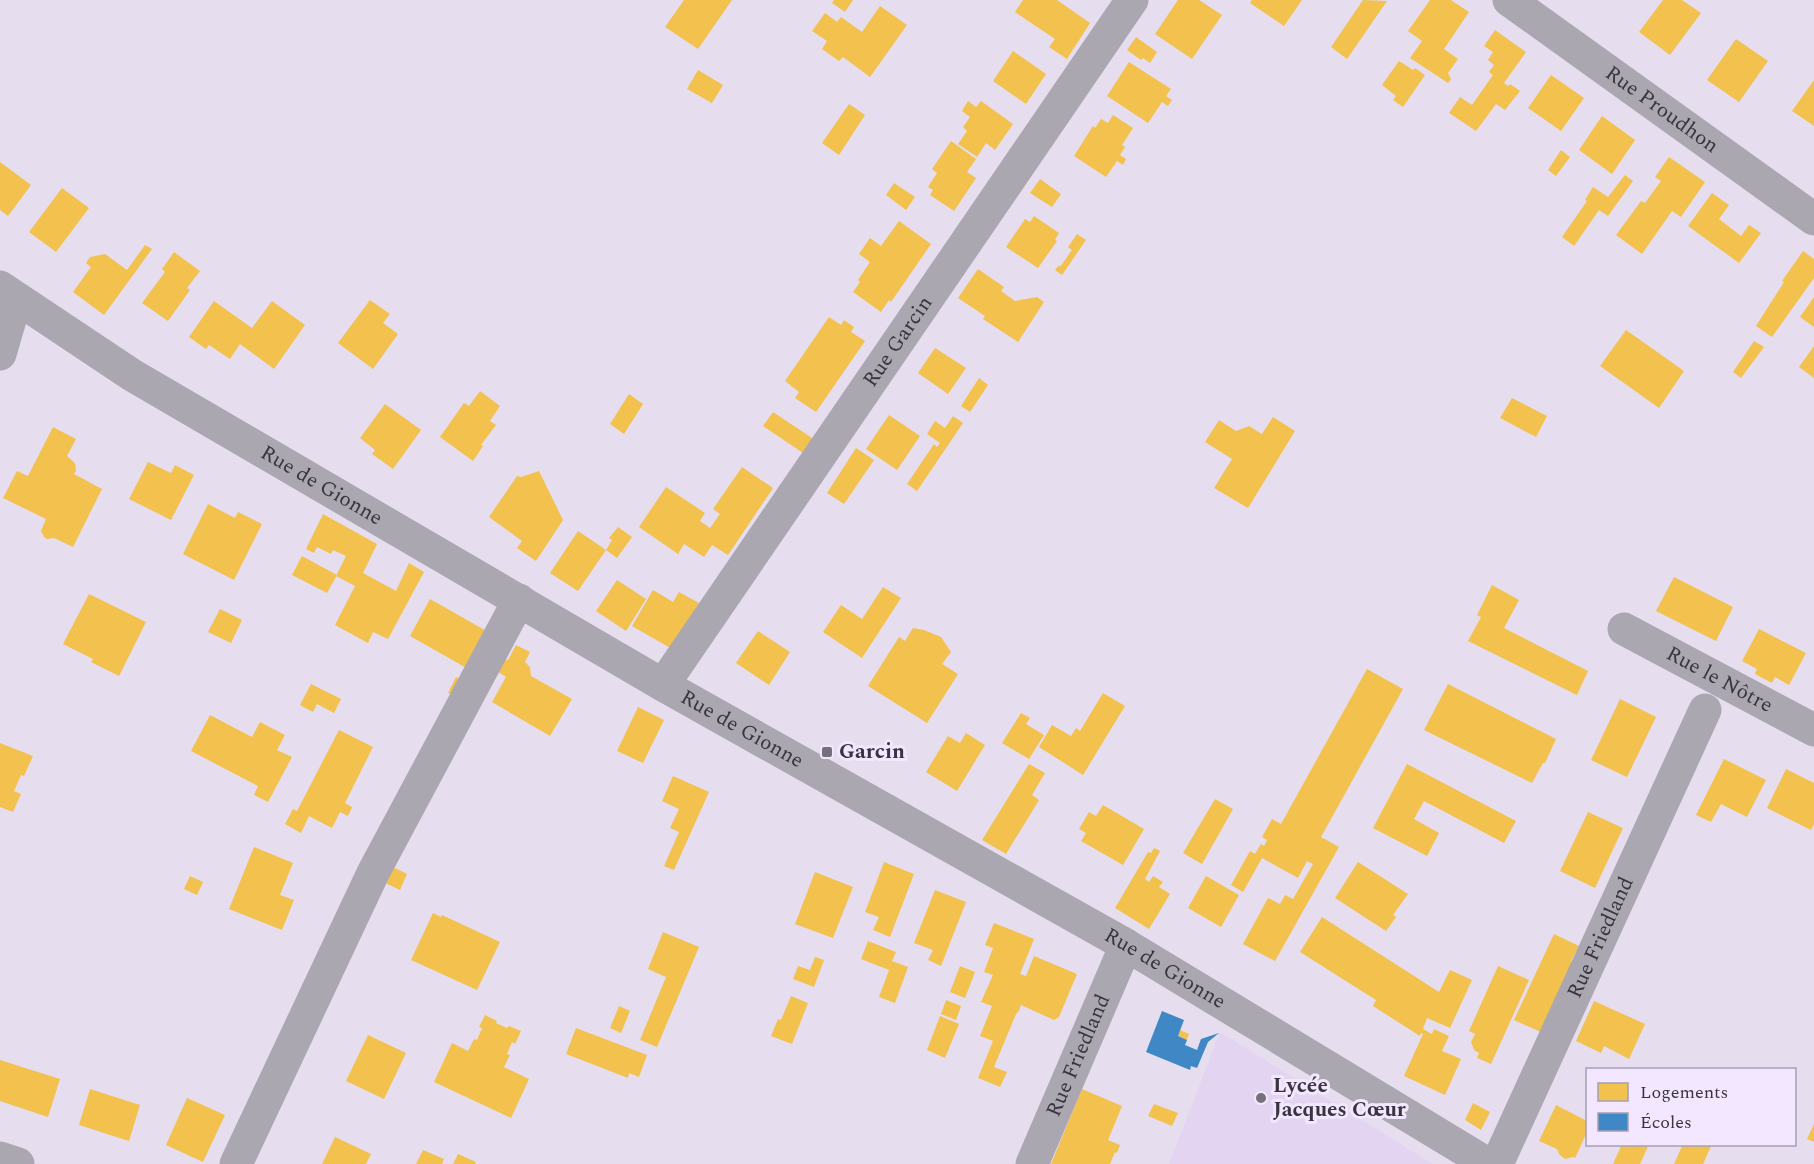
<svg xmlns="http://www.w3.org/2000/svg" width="1814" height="1164" font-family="Spectral,serif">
	<rect width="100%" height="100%" fill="#e6deef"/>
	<path fill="#e3d5f1" d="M1220,1032L1433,1164H1169Z"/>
	<g fill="#f2c14e">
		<path d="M684,0H732L698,49L665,27Z"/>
		<path d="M834,0H853L845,12L832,3Z"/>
		<path d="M1023,0H1057L1090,23L1067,59L1049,47L1055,39L1015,12Z"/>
		<path d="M1178,0H1199L1222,15L1192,59L1155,34Z"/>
		<path d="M1252,0H1302L1284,26L1250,3Z"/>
		<path d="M1363,0L1387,1L1347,59L1331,47Z"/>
		<path d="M1430,0H1451L1469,12L1444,49L1458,59L1448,73L1451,79L1448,83L1410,58L1422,41L1408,31Z"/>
		<path d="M1663,0H1682L1701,13L1670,55L1639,32Z"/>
		<path d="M880,6L907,25L870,77L843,57L839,61L822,49L827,41L812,31L825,13L837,22L841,17L862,32Z"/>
		<path d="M1495,30L1526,52L1504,83L1508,86L1510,84L1520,91L1505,110L1496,104L1476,131L1449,113L1460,97L1472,105L1493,75L1489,72L1494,65L1488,60L1493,52L1484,46Z"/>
		<path d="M1136,37L1157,52L1150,63L1143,58L1141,60L1127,50Z"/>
		<path d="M1736,39L1768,61L1739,102L1707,80Z"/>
		<path d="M1013,51L1046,74L1026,104L993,81Z"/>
		<path d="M1399,61L1413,70L1415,68L1425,75L1403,107L1393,100L1396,96L1382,85Z"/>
		<path d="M1129,62L1171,89L1166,96L1172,100L1168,106L1162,102L1148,123L1107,96Z"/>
		<path d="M698,70L723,85L712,103L687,89Z"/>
		<path d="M1551,75L1584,98L1561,131L1528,108Z"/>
		<path d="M1814,80V126L1792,111Z"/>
		<path d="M968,101L976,107L981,101L1013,124L995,150L986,143L977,157L958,144L967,131L963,127L970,117L962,111Z"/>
		<path d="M849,104L865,115L839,155L822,143Z"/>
		<path d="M1113,115L1133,128L1122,145L1125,147L1120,155L1126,159L1123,165L1117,161L1106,177L1074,156L1093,126L1095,128L1101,119L1108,123Z"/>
		<path d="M1602,116L1635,140L1612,174L1579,150Z"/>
		<path d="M951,141L976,159L967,172L976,178L954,211L930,195L933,190L928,187L937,173L932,169Z"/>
		<path d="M1561,150L1570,157L1556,176L1548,170Z"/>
		<path d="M1669,157L1705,182L1681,217L1672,211L1642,254L1616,235L1641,201L1645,203L1661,181L1655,177Z"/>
		<path d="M0,162L31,185L8,216L0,210Z"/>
		<path d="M1625,175L1633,181L1608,216L1599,210L1574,246L1562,237L1587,201L1585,200L1593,187L1608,197Z"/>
		<path d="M1040,179L1061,194L1052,207L1030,193Z"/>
		<path d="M894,183L915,197L906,210L886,195Z"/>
		<path d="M62,188L89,208L56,252L29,232Z"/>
		<path d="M1712,193L1729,205L1719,219L1741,236L1749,225L1761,233L1739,263L1688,226Z"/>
		<path d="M1034,216L1059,233L1055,240L1057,241L1038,268L1006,247L1025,219L1030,222Z"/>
		<path d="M899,221L931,244L891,302L889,300L881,312L853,292L860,282L858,280L870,262L859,254L870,238L881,246Z"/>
		<path d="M1077,234L1086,240L1062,275L1055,270L1059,265L1060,267L1072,250L1068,247Z"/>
		<path d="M145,245L152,249L104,315L73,292L91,267L86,263L90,257L105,254L127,270Z"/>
		<path d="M1803,251L1814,259V278L1772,337L1756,326L1784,282L1782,281Z"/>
		<path d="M174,252L200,271L187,288L190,290L168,321L142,303L165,272L162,269Z"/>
		<path d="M978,269L1004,287L1001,291L1015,301L1037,297L1044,302L1018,342L983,319L985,316L958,298Z"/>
		<path d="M1814,297V327L1800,317Z"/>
		<path d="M370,300L390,314L383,323L398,334L373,369L338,343Z"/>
		<path d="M214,301L252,328L272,301L305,325L274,369L240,344L230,359L209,345L206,349L189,337Z"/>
		<path d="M829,317L841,325L844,320L854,327L851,332L865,341L816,412L795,398L799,392L785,381Z"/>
		<path d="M1626,330L1684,371L1659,408L1600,366Z"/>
		<path d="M1754,341L1764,347L1741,378L1733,372Z"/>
		<path d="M1814,346V378L1799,367Z"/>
		<path d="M935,348L966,368L948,394L918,373Z"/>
		<path d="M979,378L988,385L970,412L961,406Z"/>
		<path d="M480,391L500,406L490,421L496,425L481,445L483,446L473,461L440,437L464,403L469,406Z"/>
		<path d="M629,394L643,404L624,434L610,424Z"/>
		<path d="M1512,398L1547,416L1536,437L1500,418Z"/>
		<path d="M385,404L421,430L393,469L372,454L375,450L360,438Z"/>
		<path d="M773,412L815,440L806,455L763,426Z"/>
		<path d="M889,415L920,436L897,470L866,449Z"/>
		<path d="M953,416L963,423L917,491L907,484L934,444L937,447L940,443L927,434L935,421L945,428Z"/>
		<path d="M1273,417L1295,431L1248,508L1214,488L1232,459L1205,442L1219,420L1236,431L1249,426L1262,434Z"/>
		<path d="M53,427L76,439L67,456L75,463L76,471L74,474L102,489L73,547L54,538L47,539L44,537L41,531L46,519L3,498L17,471L28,476Z"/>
		<path d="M856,448L874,460L844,504L827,493Z"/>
		<path d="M148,462L171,473L175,465L194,475L171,520L129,499Z"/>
		<path d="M742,467L773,488L728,555L712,545L704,557L684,544L678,554L639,527L666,487L705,513L700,521L710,528L720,514L713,509Z"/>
		<path d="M539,471L563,520L536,561L517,548L522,541L489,517L517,476L521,477Z"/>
		<path d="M208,504L235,518L238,512L262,524L234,580L183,554Z"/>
		<path d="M323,514L377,544L363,573L396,591L409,563L424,572L388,639L373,632L368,643L335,625L355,586L336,576L346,556L333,550L331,554L317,547L314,553L306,549Z"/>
		<path d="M618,527L632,537L617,558L606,550L612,540L609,538Z"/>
		<path d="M578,531L606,550L578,591L550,573Z"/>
		<path d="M302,556L337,575L327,593L292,575Z"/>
		<path d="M1674,577L1733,607L1716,641L1656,611Z"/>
		<path d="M617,580L646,599L626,631L596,611Z"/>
		<path d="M1492,585L1519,600L1504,628L1588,671L1577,695L1468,641L1481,617L1477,615Z"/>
		<path d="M883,587L901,598L862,658L823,632L841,605L862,619Z"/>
		<path d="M653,590L673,602L679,592L699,603L672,649L632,626Z"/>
		<path d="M89,594L146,622L119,676L91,662L93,659L63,644Z"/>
		<path d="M430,599L490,633L470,670L410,636Z"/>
		<path d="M220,609L242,620L231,643L208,632Z"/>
		<path d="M913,628L924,630L941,637L951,652L942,664L958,674L927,723L868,686L899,637L905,641Z"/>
		<path d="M1759,629L1806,653L1789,685L1775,677L1772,683L1755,674L1757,669L1742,661Z"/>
		<path d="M758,631L790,652L769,685L736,663Z"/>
		<path d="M516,645L530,652L525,662L530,667L531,676L572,699L550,736L492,702L506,677L497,671L504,659L508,660Z"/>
		<path d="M1367,669L1403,689L1321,837L1339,847L1275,961L1243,944L1268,898L1280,904L1285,895L1293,899L1313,864L1307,861L1298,878L1262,858L1243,892L1231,885L1250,851L1255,854L1261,844L1264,846L1267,840L1262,837L1272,819L1281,824Z"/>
		<path d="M456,677L463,681L455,697L448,693Z"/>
		<path d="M311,684L341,699L334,713L317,704L313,712L300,705Z"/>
		<path d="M1448,684L1556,739L1545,763H1543L1532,783L1424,730Z"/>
		<path d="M1103,693L1125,706L1083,775L1039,747L1052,725L1071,736L1076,728L1080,731Z"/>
		<path d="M1620,699L1656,717L1627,777L1591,760Z"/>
		<path d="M638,707L664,720L643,763L617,751Z"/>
		<path d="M1021,713L1030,718L1026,724L1044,735L1029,759L1002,743Z"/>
		<path d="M210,715L252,737L260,722L285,735L277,750L292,757L268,802L254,795L258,786L191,751Z"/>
		<path d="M339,730L373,747L345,803L352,807L348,816L340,812L332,828L309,816L301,833L285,824L293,809L297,811Z"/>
		<path d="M966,733L985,745L957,791L926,772L948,736L960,743Z"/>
		<path d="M0,743L33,756L24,776L21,775L14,791L21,794L13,812L0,807Z"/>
		<path d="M1724,759L1766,780L1747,817L1721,804L1711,822L1696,815Z"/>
		<path d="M1029,764L1045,773L1032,795L1039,800L1006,854L982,840Z"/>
		<path d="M1407,764L1516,821L1504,843L1424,801L1414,819L1439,833L1427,856L1373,828Z"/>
		<path d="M1786,769L1814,783V824L1811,830L1767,808Z"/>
		<path d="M673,776L709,792L674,870L664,866L679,832L670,828L679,809L662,801Z"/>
		<path d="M1215,799L1233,809L1202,864L1183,853Z"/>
		<path d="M1103,805L1144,829L1123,865L1081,841L1086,833L1079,829L1089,812L1096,816Z"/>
		<path d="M1588,812L1623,828L1595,888L1560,871Z"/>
		<path d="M254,847L293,863L280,895L294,900L282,930L229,909Z"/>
		<path d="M1154,848L1160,851L1145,879L1149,882L1153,876L1163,882L1159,887L1170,894L1149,929L1115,908L1148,852L1151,853Z"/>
		<path d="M884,862L914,874L890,937L873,930L879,917L865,912Z"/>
		<path d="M1358,862L1408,894L1393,915L1396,917L1386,931L1335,898Z"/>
		<path d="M389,865L407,874L400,890L381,881Z"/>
		<path d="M815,872L853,887L833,938L795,924Z"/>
		<path d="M190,876L203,882L197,895L184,889Z"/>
		<path d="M1206,876L1239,895L1221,927L1188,908Z"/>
		<path d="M935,890L966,902L941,966L928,960L933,950L914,943Z"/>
		<path d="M433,913L441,917L442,915L500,942L477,990L411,960Z"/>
		<path d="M1322,917L1439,992L1450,970L1472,980L1450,1028L1427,1018L1423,1029L1432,1034L1434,1029L1449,1036L1442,1051L1461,1059L1445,1095L1404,1076L1423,1034L1421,1033L1420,1036L1373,1006L1376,1000L1300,952Z"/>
		<path d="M994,923L1034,939L1020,974L1026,976L1034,956L1077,974L1059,1017L1054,1020L1021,1005L1019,1011L1016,1014L994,1067L1007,1072L1000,1087L978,1078L993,1041L980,1036L992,1006L981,1002L993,975L984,972L993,948L985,945Z"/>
		<path d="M663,932L699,947L657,1047L640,1040L666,977L648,969Z"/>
		<path d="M1554,934L1579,946L1571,961L1576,964L1543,1033L1514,1020Z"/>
		<path d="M868,941L896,952L892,961L908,967L895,1003L879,997L889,970L861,959Z"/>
		<path d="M815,957L824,960L814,987L793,979L798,966L810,970Z"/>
		<path d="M960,966L975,972L965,998L950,992Z"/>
		<path d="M1498,966L1529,980L1491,1064L1477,1058L1479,1053L1474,1050L1471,1042L1475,1034L1469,1031Z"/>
		<path d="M791,996L808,1003L792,1044L771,1036L778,1019L781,1020Z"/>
		<path d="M946,1000L961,1006L956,1020L941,1014Z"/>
		<path d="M1594,1001L1645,1024L1629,1059L1604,1046L1601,1053L1576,1041Z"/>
		<path d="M619,1006L630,1011L621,1033L610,1028Z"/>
		<path d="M485,1015L497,1021L496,1023L507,1028L509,1026L521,1031L515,1044L512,1042L507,1054L510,1055L504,1067L529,1079L511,1118L434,1082L452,1043L468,1051L474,1039L477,1040L482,1028L479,1027Z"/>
		<path d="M940,1016L959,1024L945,1058L927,1050Z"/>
		<path d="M576,1028L647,1055L639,1077L629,1073L628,1078L566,1054Z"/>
		<path d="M1180,1030L1189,1034L1187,1040L1178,1036Z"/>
		<path d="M368,1035L406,1053L384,1099L346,1081Z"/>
		<path d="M0,1060L60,1079L48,1117L0,1101Z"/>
		<path d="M90,1089L140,1105L129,1141L79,1125Z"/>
		<path d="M1082,1089L1122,1106L1108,1140L1120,1145L1117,1153L1115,1152L1110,1164H1051Z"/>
		<path d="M187,1098L225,1115L203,1162L166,1145Z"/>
		<path d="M1473,1103L1490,1112L1481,1130L1465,1120Z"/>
		<path d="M1154,1104L1178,1113L1172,1126L1148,1116Z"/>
		<path d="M1556,1105L1587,1121V1132L1575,1158L1573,1157L1565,1159L1559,1154L1557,1149L1539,1141Z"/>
		<path d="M1814,1124V1142L1807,1139Z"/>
		<path d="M335,1137L371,1154L366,1164H322Z"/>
		<path d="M1622,1144H1649L1640,1164H1613Z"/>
		<path d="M1683,1144H1712L1703,1164H1674Z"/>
		<path d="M423,1150L444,1159L442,1164H416Z"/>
		<path d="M458,1154L476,1162L475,1164H453Z"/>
	</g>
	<path fill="#3f88c5" d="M1162,1011L1184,1020L1178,1036L1187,1040L1185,1045L1197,1050L1201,1039L1219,1033L1208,1042L1197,1068L1191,1066L1190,1070L1146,1052Z"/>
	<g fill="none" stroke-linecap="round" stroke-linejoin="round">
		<g stroke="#aaa7b1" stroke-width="33">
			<path id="s1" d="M1509,0L1814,219"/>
			<path id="s2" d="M0,287L132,375L663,685L1126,945L1488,1164"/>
			<path d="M0,354L16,299"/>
			<path id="s3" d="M1624,629L1814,730"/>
			<path id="s4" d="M663,685L1132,0"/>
			<path d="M0,1158L18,1164"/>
			<path d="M236,1164L373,873L519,600"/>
			<path id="s5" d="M1032,1164L1126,945"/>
			<path id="s6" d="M1497,1164L1705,710"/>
		</g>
	</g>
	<g fill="#76707d" stroke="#f2e7fe" stroke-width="2">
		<rect x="821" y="746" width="12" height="12" rx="3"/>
		<circle cx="1261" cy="1098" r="6"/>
	</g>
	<g text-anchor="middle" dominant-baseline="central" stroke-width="6" stroke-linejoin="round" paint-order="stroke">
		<g font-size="21" fill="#39343f" stroke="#f2e7fe">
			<text stroke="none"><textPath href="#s1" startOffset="188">Rue Proudhon</textPath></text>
			<text stroke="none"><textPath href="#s4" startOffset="416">Rue Garcin</textPath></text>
			<text stroke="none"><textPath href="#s2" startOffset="378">Rue de Gionne</textPath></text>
			<text stroke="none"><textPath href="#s3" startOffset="108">Rue le Nôtre</textPath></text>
			<text stroke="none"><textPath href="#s2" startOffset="864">Rue de Gionne</textPath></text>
			<text stroke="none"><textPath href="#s6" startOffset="249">Rue Friedland</textPath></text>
			<text stroke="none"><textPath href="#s2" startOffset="1350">Rue de Gionne</textPath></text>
			<text stroke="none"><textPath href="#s5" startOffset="118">Rue Friedland</textPath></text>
		</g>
		<g font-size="21" font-weight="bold" fill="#39343f" stroke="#f2e7fe" text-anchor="start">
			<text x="839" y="752">Garcin</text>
			<text x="1273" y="1086">Lycée<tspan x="1273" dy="24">Jacques Cœur</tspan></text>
		</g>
	</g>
	<rect x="1586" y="1068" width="210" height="78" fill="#f2e7fe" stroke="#a89fb2" stroke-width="1.5"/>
	<rect x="1598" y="1083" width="30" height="18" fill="#f2c14e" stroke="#a89fb2" stroke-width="1.5"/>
	<text x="1640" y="1098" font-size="18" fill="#39343f">Logements</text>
	<rect x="1598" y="1113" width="30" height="18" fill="#3f88c5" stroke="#a89fb2" stroke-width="1.5"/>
	<text x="1640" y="1128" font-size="18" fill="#39343f">Écoles</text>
</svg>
